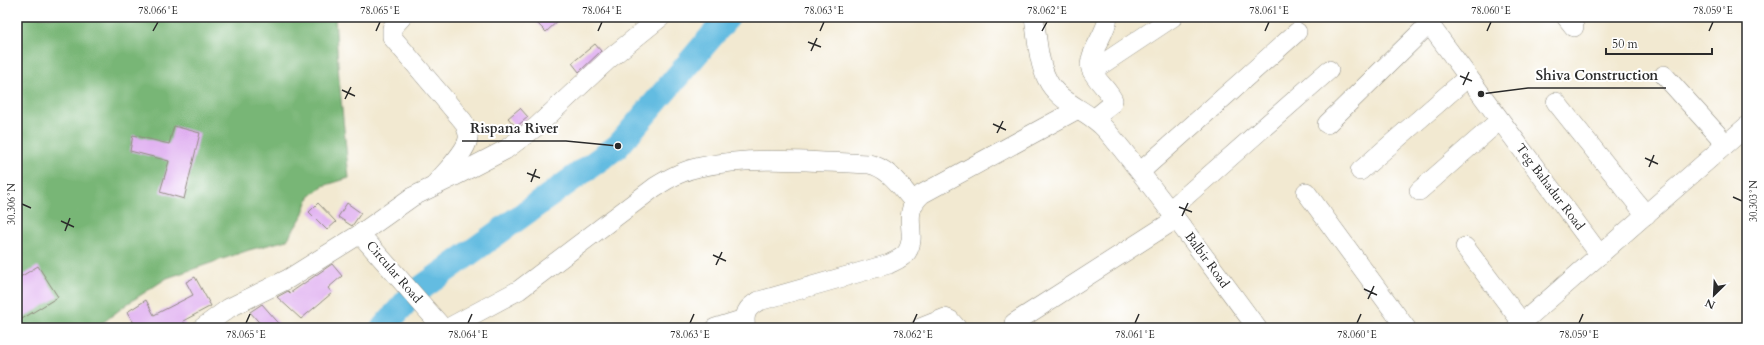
<svg xmlns="http://www.w3.org/2000/svg" width="1764" height="345" font-family="Cardo,serif">
	<rect width="100%" height="100%" fill="#fff"/>
	<filter id="ink" filterUnits="userSpaceOnUse"><feTurbulence type="fractalNoise" baseFrequency=".025" numOctaves="2"/><feDisplacementMap in="SourceGraphic" scale="8" xChannelSelector="R" yChannelSelector="G"/><feConvolveMatrix kernelMatrix="1 2 1 2 8 2 1 2 1" color-interpolation-filters="sRGB"/></filter>
	<filter id="wash" filterUnits="userSpaceOnUse"><feTurbulence type="fractalNoise" baseFrequency=".012" numOctaves="4" result="noise"/><feDisplacementMap in="SourceGraphic" scale="16" xChannelSelector="R" yChannelSelector="G"/><feGaussianBlur stdDeviation="0.9" result="paint"/><feColorMatrix in="noise" values="0 0 0 0 0 0 0 0 0 0 0 0 0 0 0 0 0 1.4 0 .05"/><feComposite in="paint" operator="in"/></filter>
	<g filter="url(#wash)">
		<rect width="100%" height="100%" fill="#f2e9d1"/>
		<path fill="#78b676" stroke="#527050" d="M17,17H335L339,79L349,178L323,186L309,197L301,218L287,240L249,250L167,278L127,304L96,328H17Z"/>
		<g fill="none" stroke-linecap="round" stroke-linejoin="round">
			<path stroke="#64bce1" stroke-width="25" d="M383,328L413,294L618,146L728,17"/>
		</g>
		<g id="blocks">
			<g fill="#dfaef0">
				<path d="M531,17H562L546,32Z"/>
				<path d="M595,44L601,51L579,72L572,63Z"/>
				<path d="M520,108L528,117L516,127L508,118Z"/>
				<path d="M174,126L200,133L184,199L160,192L169,161L130,151L133,135L169,144Z"/>
				<path d="M318,203L336,222L327,230L309,212Z"/>
				<path d="M347,203L361,213L352,226L338,217Z"/>
				<path d="M332,264L342,276L328,288L332,293L301,319L277,297L288,291L290,293Z"/>
				<path d="M38,266L58,297L17,322V279Z"/>
				<path d="M195,277L211,306L183,321L188,328H137L127,312L146,300L154,315L193,295L186,282Z"/>
				<path d="M262,304L283,328H264L250,312Z"/>
			</g>
		</g>
	</g>
	<g filter="url(#ink)">
		<use href="#blocks" fill-opacity="0" stroke="#8e8a7e" stroke-width="1"/>
		<g fill="none" stroke-linecap="round" stroke-linejoin="round">
			<g stroke="#8e8a7e" stroke-width="20">
				<g id="minor">
					<path d="M402,17L392,28V37L463,121C466,127 469,133 468,139C466,152 445,172 436,183"/>
					<path d="M1034,17C1037,36 1038,62 1047,79C1059,104 1089,110 1106,130C1120,146 1133,163 1146,180C1184,228 1220,278 1257,328"/>
					<path d="M1424,17L1600,255"/>
					<path d="M1566,17L1574,27"/>
					<path d="M1092,71L1173,17"/>
					<path d="M1664,75L1726,144"/>
					<path d="M1556,102L1646,215"/>
					<path d="M1095,118L1111,105L1113,100C1108,89 1096,81 1091,69C1086,56 1107,33 1108,17"/>
					<path d="M1327,124L1429,24"/>
					<path d="M1360,171L1468,77"/>
					<path d="M1140,172L1297,32"/>
					<path d="M1419,191L1500,120"/>
					<path d="M1306,192L1406,328"/>
					<path d="M1170,210L1329,70"/>
					<path d="M360,234L443,328"/>
					<path d="M1465,247L1526,328"/>
					<path d="M1014,323L1176,219"/>
					<path d="M202,328L229,308L288,279L360,234L412,197L451,178L505,150L536,127L609,59L661,17"/>
					<path d="M448,328L519,290L655,187C669,178 684,170 700,167C755,155 813,162 869,164C889,168 901,187 914,202"/>
					<path d="M715,328L744,319"/>
					<path d="M746,328C743,314 747,307 759,301L889,264C895,261 903,258 907,252C919,233 899,214 922,194L1078,109"/>
					<path d="M920,328L945,318L950,320L957,328"/>
					<path d="M1516,328L1747,126"/>
				</g>
			</g>
			<use href="#minor" stroke="#fff" stroke-width="19"/>
		</g>
	</g>
	<path fill="none" stroke="#2b2b2b" stroke-width="1.5" d="M153,31L158,22M376,31L380,22M598,31L602,22M820,31L824,22M1042,31L1047,22M1265,31L1269,22M1487,31L1491,22M1709,31L1713,22M808,42L821,47M811,51L817,38M1460,76L1472,81M1463,85L1469,72M342,90L355,96M345,99L351,87M993,124L1006,130M997,133L1003,121M1645,158L1658,164M1649,167L1654,155M527,173L540,178M531,182L536,169M1733,197L1742,201M22,204L31,208M1179,207L1192,212M1182,216L1188,203M61,221L74,227M65,231L70,218M713,255L726,261M716,265L722,252M1364,289L1377,295M1368,299L1374,286M246,323L250,314M468,323L472,314M690,323L694,314M913,323L917,314M1135,323L1139,314M1357,323L1361,314M1579,323L1583,314"/>
	<g text-anchor="middle" dominant-baseline="central" stroke-width="4" stroke-linejoin="round" paint-order="stroke">
		<g font-size="13" fill="#2b2b2b" stroke="#fff">
			<text transform="translate(1550 187) rotate(53)">Teg Bahadur Road</text>
			<text transform="translate(1207 260) rotate(54)">Balbir Road</text>
			<text transform="translate(394 272) rotate(49)">Circular Road</text>
		</g>
	</g>
	<path fill="none" stroke="#2b2b2b" stroke-width="1.5" d="M1481 94L1528 88H1666M618 146L566 141H462"/>
	<g fill="#2b2b2b" stroke="#fff" stroke-width="1.5">
		<circle cx="1481" cy="94" r="4"/>
		<circle cx="618" cy="146" r="4"/>
	</g>
	<g font-size="14" text-anchor="middle" font-weight="bold" fill="#2b2b2b" stroke="#fff" stroke-width="4" stroke-linejoin="round" paint-order="stroke">
		<text x="1597" y="80">Shiva Construction</text>
		<text x="514" y="133">Rispana River</text>
	</g>
	<rect width="1764" height="345" fill="none" stroke="#fff" stroke-width="44"/>
	<g transform="translate(1714 295) rotate(204)" stroke="#ffffff" stroke-width="3" paint-order="stroke">
	<path d="M0-3L7 15L0 10L-7 15Z" fill="#2b2b2b"/>
	<text y="-6" font-size="11" font-weight="bold" text-anchor="middle" fill="#2b2b2b">N</text>
	</g>
	<path d="M1606 48v6h106v-6" fill="none" stroke="#2b2b2b" stroke-width="2"/>
	<text x="1612" y="48" font-size="12" fill="#2b2b2b" stroke="#ffffff" stroke-width="3" paint-order="stroke">50 m</text>
	<rect x="22" y="22" width="1720" height="301" fill="none" stroke="#2b2b2b" stroke-width="1.5"/>
	<g font-size="10" text-anchor="middle" fill="#2b2b2b">
		<text x="158" y="14">78.066°E</text>
		<text x="380" y="14">78.065°E</text>
		<text x="602" y="14">78.064°E</text>
		<text x="824" y="14">78.063°E</text>
		<text x="1047" y="14">78.062°E</text>
		<text x="1269" y="14">78.061°E</text>
		<text x="1491" y="14">78.060°E</text>
		<text x="1713" y="14">78.059°E</text>
		<text transform="translate(1753 201) rotate(-90)" y="4">30.303°N</text>
		<text transform="translate(11 204) rotate(-90)" y="4">30.306°N</text>
		<text x="246" y="338">78.065°E</text>
		<text x="468" y="338">78.064°E</text>
		<text x="690" y="338">78.063°E</text>
		<text x="913" y="338">78.062°E</text>
		<text x="1135" y="338">78.061°E</text>
		<text x="1357" y="338">78.060°E</text>
		<text x="1579" y="338">78.059°E</text>
	</g>
</svg>
